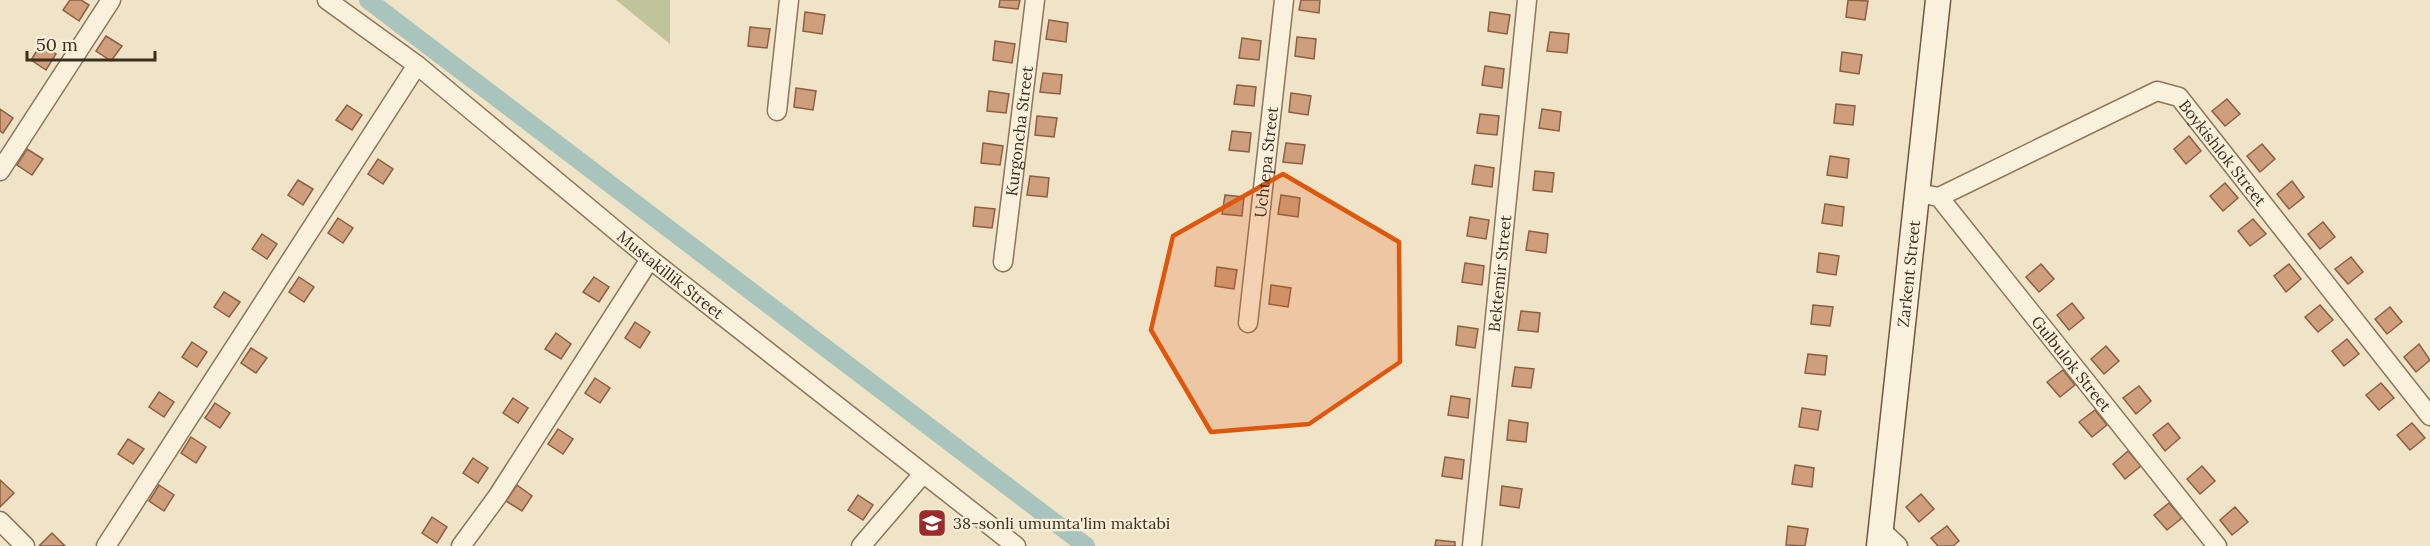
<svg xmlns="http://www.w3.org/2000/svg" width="2430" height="546" font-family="Lora,serif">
	<rect width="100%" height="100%" fill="#f0e4c8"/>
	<path fill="#bfc49a" d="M616,0H670V44Z"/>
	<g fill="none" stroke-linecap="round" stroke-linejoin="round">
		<path stroke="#a9c4bc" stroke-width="18" d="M368,0L1086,546"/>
	</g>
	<g fill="#cf9f7d" stroke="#8d5f41" stroke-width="1.5">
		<path d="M70,0H81L89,5L79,21L63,10Z"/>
		<path d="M1000,0H1020L1018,9L999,7Z"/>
		<path d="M1301,0H1320L1319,13L1299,10Z"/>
		<path d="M1848,0L1868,1L1865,20L1846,17Z"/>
		<path d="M805,12L825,15L822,34L803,31Z"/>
		<path d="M1490,12L1510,15L1507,34L1488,31Z"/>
		<path d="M1049,20L1068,23L1066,42L1046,39Z"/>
		<path d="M750,27L770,29L767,48L748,46Z"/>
		<path d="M1550,32L1569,34L1567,53L1547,51Z"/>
		<path d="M106,36L122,46L111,61L96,51Z"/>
		<path d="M1297,37L1316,39L1314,59L1295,56Z"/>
		<path d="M1242,38L1261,41L1259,60L1239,58Z"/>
		<path d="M995,41L1015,44L1012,63L993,60Z"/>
		<path d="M41,44L56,54L46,70L31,60Z"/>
		<path d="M1842,52L1862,55L1859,74L1840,71Z"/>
		<path d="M1485,66L1504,69L1502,88L1482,85Z"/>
		<path d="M1043,73L1062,75L1060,94L1040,92Z"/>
		<path d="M1237,85L1256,87L1254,106L1234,104Z"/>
		<path d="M796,88L816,91L813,110L794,107Z"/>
		<path d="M989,91L1009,94L1006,113L987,111Z"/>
		<path d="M1291,93L1311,96L1308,115L1289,112Z"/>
		<path d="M2227,99L2240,114L2225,126L2212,111Z"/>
		<path d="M1836,104L1855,106L1853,125L1834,123Z"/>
		<path d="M347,105L362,115L352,130L336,120Z"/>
		<path d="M0,109L13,118L3,133L0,131Z"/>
		<path d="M1542,109L1561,112L1559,131L1539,128Z"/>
		<path d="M1480,114L1499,116L1497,135L1477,133Z"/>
		<path d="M1037,116L1057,118L1054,137L1035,135Z"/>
		<path d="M1232,131L1251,133L1249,152L1229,150Z"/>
		<path d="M2189,136L2201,151L2186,164L2174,149Z"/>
		<path d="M983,143L1003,146L1000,165L981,163Z"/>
		<path d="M1286,143L1305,145L1302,164L1283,162Z"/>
		<path d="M2262,144L2275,159L2260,172L2247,156Z"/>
		<path d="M27,149L43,159L32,175L17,165Z"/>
		<path d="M1830,156L1849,159L1847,178L1827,175Z"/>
		<path d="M378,159L393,169L383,184L368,174Z"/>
		<path d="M1475,165L1494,168L1492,187L1472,184Z"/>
		<path d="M1535,171L1554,173L1552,192L1533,190Z"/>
		<path d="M1030,176L1049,178L1047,197L1027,195Z"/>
		<path d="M298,180L313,189L303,205L288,195Z"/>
		<path d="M2292,181L2304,197L2289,209L2277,194Z"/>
		<path d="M2225,183L2238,198L2223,211L2210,196Z"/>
		<path d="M1225,195L1244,197L1242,216L1222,214Z"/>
		<path d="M1281,195L1300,198L1298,217L1278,214Z"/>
		<path d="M1825,204L1844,207L1842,226L1822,223Z"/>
		<path d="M975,207L995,209L992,228L973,226Z"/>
		<path d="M1470,217L1489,220L1486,239L1467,236Z"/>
		<path d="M338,218L353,228L343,243L328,233Z"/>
		<path d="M2253,219L2266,234L2250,246L2238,231Z"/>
		<path d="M2323,222L2335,237L2320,249L2308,234Z"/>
		<path d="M1529,231L1548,234L1546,253L1526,250Z"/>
		<path d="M262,234L277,244L267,259L252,249Z"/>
		<path d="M1819,253L1839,256L1836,275L1817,272Z"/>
		<path d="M2351,257L2363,272L2348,284L2335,269Z"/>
		<path d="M1465,263L1484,266L1482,285L1462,282Z"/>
		<path d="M2041,264L2054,279L2039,292L2026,277Z"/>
		<path d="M2289,264L2301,279L2286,292L2274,276Z"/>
		<path d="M1217,267L1237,270L1234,289L1215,286Z"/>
		<path d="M299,277L314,287L304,302L289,292Z"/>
		<path d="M594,277L609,287L599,302L583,292Z"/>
		<path d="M1271,285L1291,288L1288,307L1269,304Z"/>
		<path d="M224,292L240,302L229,317L214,307Z"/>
		<path d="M2072,303L2084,318L2069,330L2057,315Z"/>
		<path d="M1813,305L1833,307L1830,326L1811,324Z"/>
		<path d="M2320,305L2333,320L2318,332L2305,317Z"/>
		<path d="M2390,307L2402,322L2387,334L2375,319Z"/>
		<path d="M1521,311L1540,313L1538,332L1518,330Z"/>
		<path d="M635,322L650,332L640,348L625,338Z"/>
		<path d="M1458,326L1478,329L1475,348L1456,345Z"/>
		<path d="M556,333L571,344L561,359L545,349Z"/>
		<path d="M2347,339L2359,354L2344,366L2332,351Z"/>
		<path d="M192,342L207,352L197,367L182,357Z"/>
		<path d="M2419,344L2430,360L2416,372L2404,357Z"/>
		<path d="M2106,346L2119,361L2104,374L2091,359Z"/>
		<path d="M251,348L267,358L256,373L241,363Z"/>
		<path d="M1808,354L1827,356L1825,375L1805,373Z"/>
		<path d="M1515,367L1534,369L1531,388L1512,386Z"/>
		<path d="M2063,370L2075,385L2060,397L2047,382Z"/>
		<path d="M595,378L610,388L600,403L585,393Z"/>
		<path d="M2381,383L2394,398L2379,410L2366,395Z"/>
		<path d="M2139,386L2151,401L2136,414L2123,398Z"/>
		<path d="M159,392L174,402L164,417L149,407Z"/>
		<path d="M1451,396L1470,399L1468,418L1448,415Z"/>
		<path d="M513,398L528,408L518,423L503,413Z"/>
		<path d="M215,403L230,413L220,428L205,418Z"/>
		<path d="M1802,408L1821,411L1818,430L1799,427Z"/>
		<path d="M2095,410L2107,425L2092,437L2079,422Z"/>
		<path d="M1509,420L1528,423L1526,442L1507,440Z"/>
		<path d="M2168,423L2180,438L2165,451L2153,435Z"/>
		<path d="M2412,423L2425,438L2410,450L2397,435Z"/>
		<path d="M558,429L573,439L563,454L548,444Z"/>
		<path d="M191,437L206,447L196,463L181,453Z"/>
		<path d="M128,439L144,449L133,464L118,454Z"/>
		<path d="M2128,451L2141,466L2125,479L2113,464Z"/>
		<path d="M1445,457L1464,460L1462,479L1442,476Z"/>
		<path d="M473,458L488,468L478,483L463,473Z"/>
		<path d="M1795,465L1814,468L1812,487L1792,484Z"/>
		<path d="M2202,466L2215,481L2200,494L2187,479Z"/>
		<path d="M0,480L14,493L0,507Z"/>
		<path d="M159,485L174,495L164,511L149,501Z"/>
		<path d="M517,485L532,496L522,511L506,501Z"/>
		<path d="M1502,486L1522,489L1519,508L1500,505Z"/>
		<path d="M1921,494L1934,509L1919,522L1906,507Z"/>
		<path d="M858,495L873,505L863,520L848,510Z"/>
		<path d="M2169,503L2182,518L2167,530L2154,515Z"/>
		<path d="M2235,507L2248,522L2232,535L2220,520Z"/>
		<path d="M432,517L447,527L437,543L422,533Z"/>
		<path d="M1788,526L1808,529L1805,546L1786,545Z"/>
		<path d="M1947,526L1959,541L1953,546H1938L1931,538Z"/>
		<path d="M52,533L65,546H39Z"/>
		<path d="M1436,540L1455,542V546H1435Z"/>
	</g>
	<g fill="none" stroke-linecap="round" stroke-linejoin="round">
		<g stroke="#8d765c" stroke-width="21">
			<g id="minor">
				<path id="s1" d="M327,0L417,65L650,259L1016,546"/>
				<path d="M777,111L789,0"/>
				<path d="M0,171L111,0"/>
				<path id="s2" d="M1928,195L1939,197L2217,546"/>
				<path id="s3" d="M1939,197L2157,91L2179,97L2430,416"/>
				<path id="s4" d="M1003,262L1035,0"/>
				<path id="s5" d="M1248,323L1284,0"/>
				<path d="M0,521L25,546"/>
				<path d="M1881,530L1898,546"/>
				<path d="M106,546L417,65"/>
				<path d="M461,546L497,497L650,259"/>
				<path d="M861,546L922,475"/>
				<path id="s6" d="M1472,546L1527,0"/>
			</g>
		</g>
		<g stroke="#6f573f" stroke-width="27">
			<g id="secondary">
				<path id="s7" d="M1879,546L1938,0"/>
			</g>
		</g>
		<use href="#minor" stroke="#faf1dc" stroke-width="18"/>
		<use href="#secondary" stroke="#faf1dc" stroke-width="24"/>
	</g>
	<path fill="#df570d" fill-opacity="0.2" stroke="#df570d" stroke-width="4.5" stroke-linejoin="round" d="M1283,174L1399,242L1400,362L1309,424L1211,432L1151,330L1173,236Z"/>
	<defs>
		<g id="school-square" transform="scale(1.5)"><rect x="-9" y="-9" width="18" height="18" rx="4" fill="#9e2a2b" stroke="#f7eed8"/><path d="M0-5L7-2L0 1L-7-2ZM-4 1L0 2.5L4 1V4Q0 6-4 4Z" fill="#fff"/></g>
	</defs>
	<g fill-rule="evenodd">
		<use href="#school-square" x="932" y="523"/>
	</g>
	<g text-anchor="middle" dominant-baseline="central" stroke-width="4.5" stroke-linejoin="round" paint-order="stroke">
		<g font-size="16" fill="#3d2e20" stroke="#f7eed8">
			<text stroke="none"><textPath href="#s4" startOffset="132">Kurgoncha Street</textPath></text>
			<text stroke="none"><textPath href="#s3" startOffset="336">Boykishlok Street</textPath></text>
			<text stroke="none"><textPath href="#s5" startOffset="162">Uchtepa Street</textPath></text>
			<text stroke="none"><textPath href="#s6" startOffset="274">Bektemir Street</textPath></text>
			<text stroke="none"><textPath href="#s7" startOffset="274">Zarkent Street</textPath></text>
			<text stroke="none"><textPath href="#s1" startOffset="440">Mustakillik Street</textPath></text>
			<text stroke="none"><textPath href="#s2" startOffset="224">Gulbulok Street</textPath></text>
		</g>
		<g font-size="16" fill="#3d2e20" stroke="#f7eed8" text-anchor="start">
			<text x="953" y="523">38-sonli umumta'lim maktabi</text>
		</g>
	</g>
	<path d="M27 51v9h128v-9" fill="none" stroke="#3d2e20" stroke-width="3"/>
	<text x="36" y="51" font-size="18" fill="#3d2e20" stroke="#f7eed8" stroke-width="4.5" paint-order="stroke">50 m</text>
</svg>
